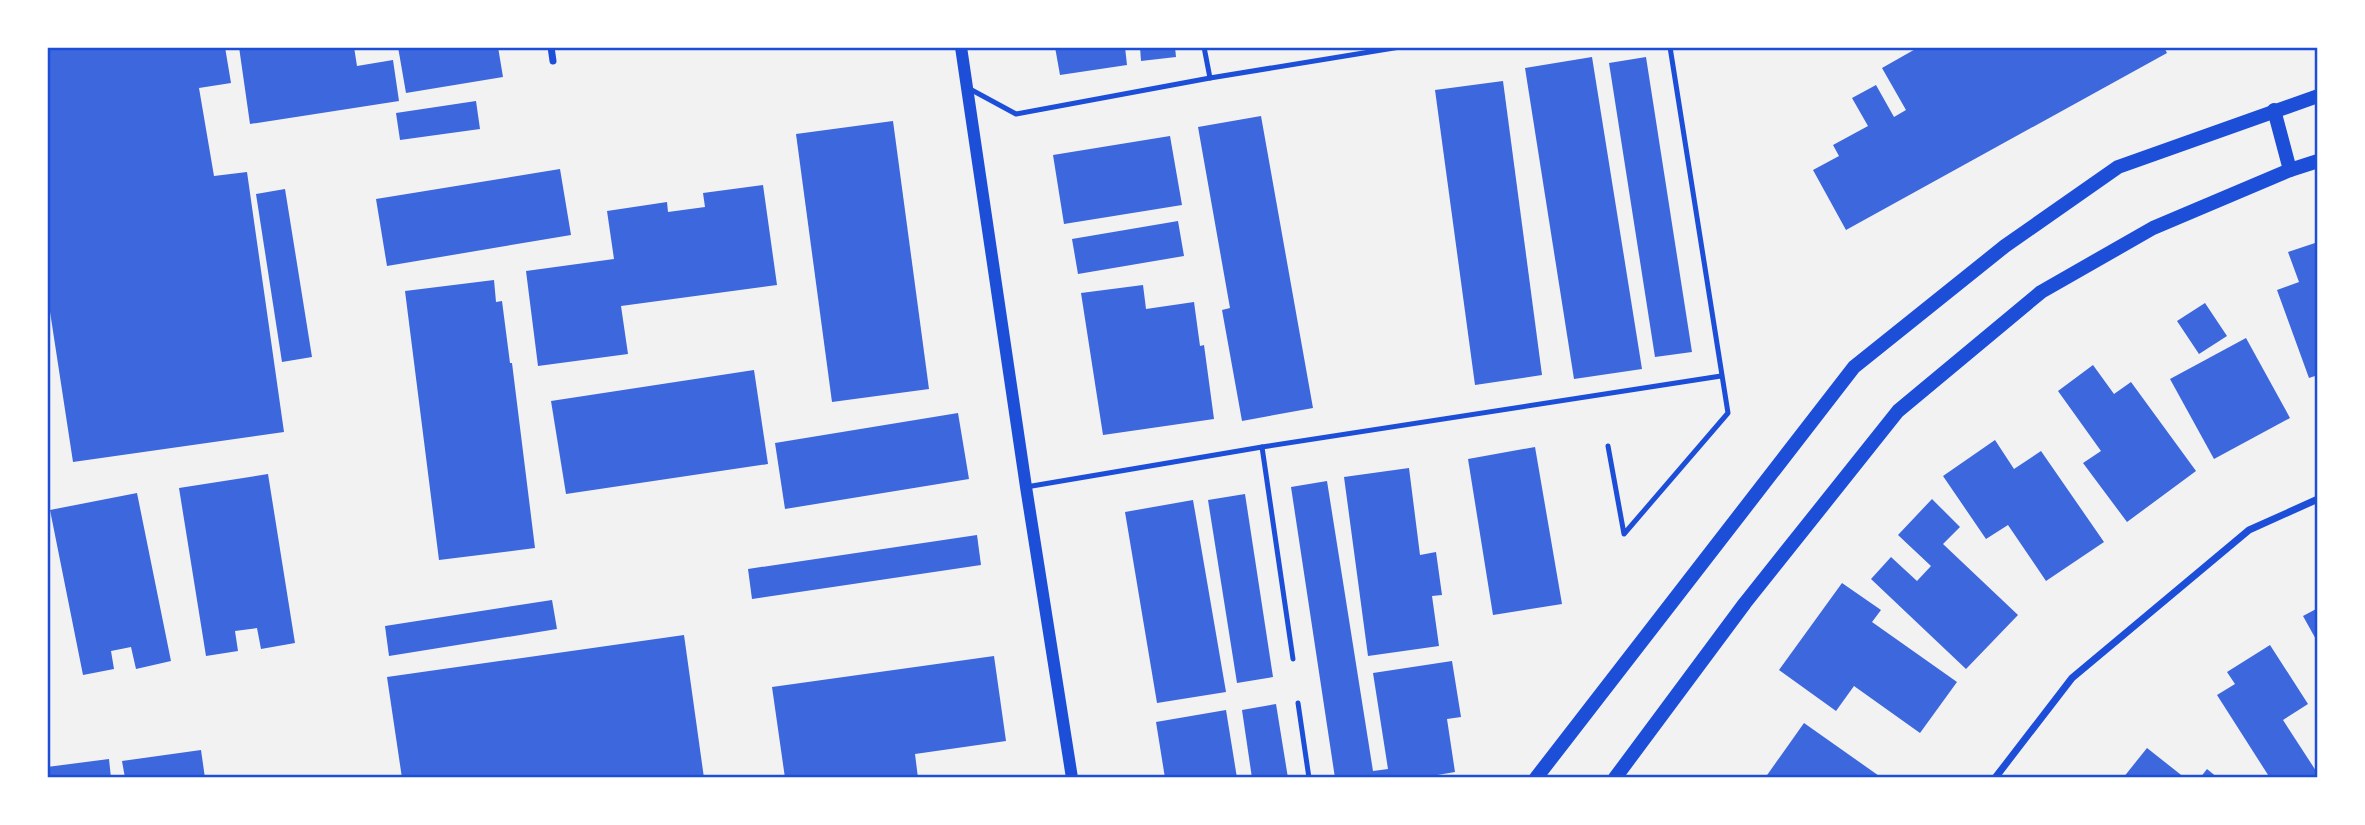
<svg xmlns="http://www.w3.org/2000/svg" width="2365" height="825" font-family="'Open Sans',sans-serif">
	<rect width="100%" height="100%" fill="#f2f2f2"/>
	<g fill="#3d67dc">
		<path d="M47,47H225L231,83L199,88L214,176L247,172L284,432L73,462L47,292Z"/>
		<path d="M239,47H354L357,66L393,60L399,101L250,124Z"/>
		<path d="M398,47H498L503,77L406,93Z"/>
		<path d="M1055,47H1125L1127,65L1060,75Z"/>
		<path d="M1140,47H1175L1176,57L1141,61Z"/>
		<path d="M1919,47H2164L2167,53L1846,230L1813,170L1839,156L1833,145L1868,126L1852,98L1876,85L1894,117L1906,110L1882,68Z"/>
		<path d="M1592,57L1642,369L1574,379L1525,68Z"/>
		<path d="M1646,57L1692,352L1655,357L1609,63Z"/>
		<path d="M1503,81L1542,375L1475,385L1435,90Z"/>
		<path d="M476,101L480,129L400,140L396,113Z"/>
		<path d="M1261,116L1313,408L1242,421L1222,310L1230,308L1198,127Z"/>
		<path d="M893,121L929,389L832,402L796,134Z"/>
		<path d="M1170,136L1182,205L1064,224L1053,155Z"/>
		<path d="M560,169L571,235L387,266L376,199Z"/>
		<path d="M763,185L777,285L621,306L628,354L538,366L526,271L614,259L607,211L667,202L668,212L705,207L703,193Z"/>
		<path d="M285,189L312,357L282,362L256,194Z"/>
		<path d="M1178,221L1184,256L1078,274L1072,239Z"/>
		<path d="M2318,242V375L2309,378L2277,290L2299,282L2288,252Z"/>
		<path d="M494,280L496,302L502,301L510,363H512L535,548L439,560L405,291Z"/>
		<path d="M1143,285L1146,309L1194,302L1200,346L1204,345L1214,419L1103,435L1081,293Z"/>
		<path d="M2205,303L2227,336L2199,354L2177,321Z"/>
		<path d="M2246,338L2290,418L2214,459L2170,379Z"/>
		<path d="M2093,365L2114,394L2131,382L2196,471L2127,522L2083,463L2101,451L2058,391Z"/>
		<path d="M754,370L768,464L566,494L551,401Z"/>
		<path d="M958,413L969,479L785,509L775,443Z"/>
		<path d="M1995,440L2014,469L2041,451L2104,542L2046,581L2008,525L1986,539L1943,476Z"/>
		<path d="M1535,447L1562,604L1493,615L1468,459Z"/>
		<path d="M1409,468L1420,555L1436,552L1442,595L1432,596L1439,646L1368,656L1344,477Z"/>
		<path d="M268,474L295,643L261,649L257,628L235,631L238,651L206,656L179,488Z"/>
		<path d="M1327,481L1373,771L1388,769L1373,673L1452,661L1461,717L1447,719L1455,772L1420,778H1335L1291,487Z"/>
		<path d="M137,493L171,661L136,669L131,647L111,651L114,669L83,675L50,510Z"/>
		<path d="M1245,494L1273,677L1237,683L1208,500Z"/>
		<path d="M1932,499L1960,527L1943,544L2018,615L1966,669L1871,579L1891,557L1917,581L1931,566L1898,535Z"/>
		<path d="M1193,500L1226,692L1157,703L1125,512Z"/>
		<path d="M977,535L981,565L752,599L748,569Z"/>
		<path d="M1842,583L1881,610L1872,622L1957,682L1920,733L1854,686L1836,711L1779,670Z"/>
		<path d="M552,600L557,629L389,656L385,626Z"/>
		<path d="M2318,608V643L2303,616Z"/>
		<path d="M684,635L704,778H402L387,677Z"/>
		<path d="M2270,645L2308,704L2283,720L2318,774V778H2270L2217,695L2235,684L2227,672Z"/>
		<path d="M994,656L1006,741L915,754L918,778H785L772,687Z"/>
		<path d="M1276,704L1288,778H1252L1242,710Z"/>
		<path d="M1226,710L1237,778H1165L1156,722Z"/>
		<path d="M1804,723L1882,778H1765Z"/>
		<path d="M2147,748L2185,778H2123Z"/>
		<path d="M201,750L205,778H125L122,761Z"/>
		<path d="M109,759L111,778H47V767Z"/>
		<path d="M2207,769L2218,778H2200Z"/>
	</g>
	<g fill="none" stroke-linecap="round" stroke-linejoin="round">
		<g stroke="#1d4ed8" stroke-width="5">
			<path d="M1204,47L1210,78"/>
			<path d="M968,88L1016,114L1210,78L1400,47"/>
			<path d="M1608,446L1624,534L1728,413L1670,47"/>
			<path d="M1262,447L1293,659"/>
			<path d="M1026,487L1262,447L1721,376"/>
			<path d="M1298,703L1309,778"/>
		</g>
		<g stroke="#1d4ed8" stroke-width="7">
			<path d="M551,47L553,61"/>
			<path d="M1995,778L2072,678L2249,530L2318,499"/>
		</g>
		<path stroke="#1d4ed8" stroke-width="12" d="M961,47L1026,487L1072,778"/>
		<g stroke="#1d4ed8" stroke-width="14">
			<path d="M2274,110L2290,170"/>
			<path d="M1536,778L1854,367L2005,246L2118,167L2318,96"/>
			<path d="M1615,778L1745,603L1898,411L2041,292L2153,228L2290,170L2318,161"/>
		</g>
	</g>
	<rect width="2365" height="825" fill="none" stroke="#ffffff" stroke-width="98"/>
	<rect x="49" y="49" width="2267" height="727" fill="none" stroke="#1d4ed8" stroke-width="2.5"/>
</svg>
